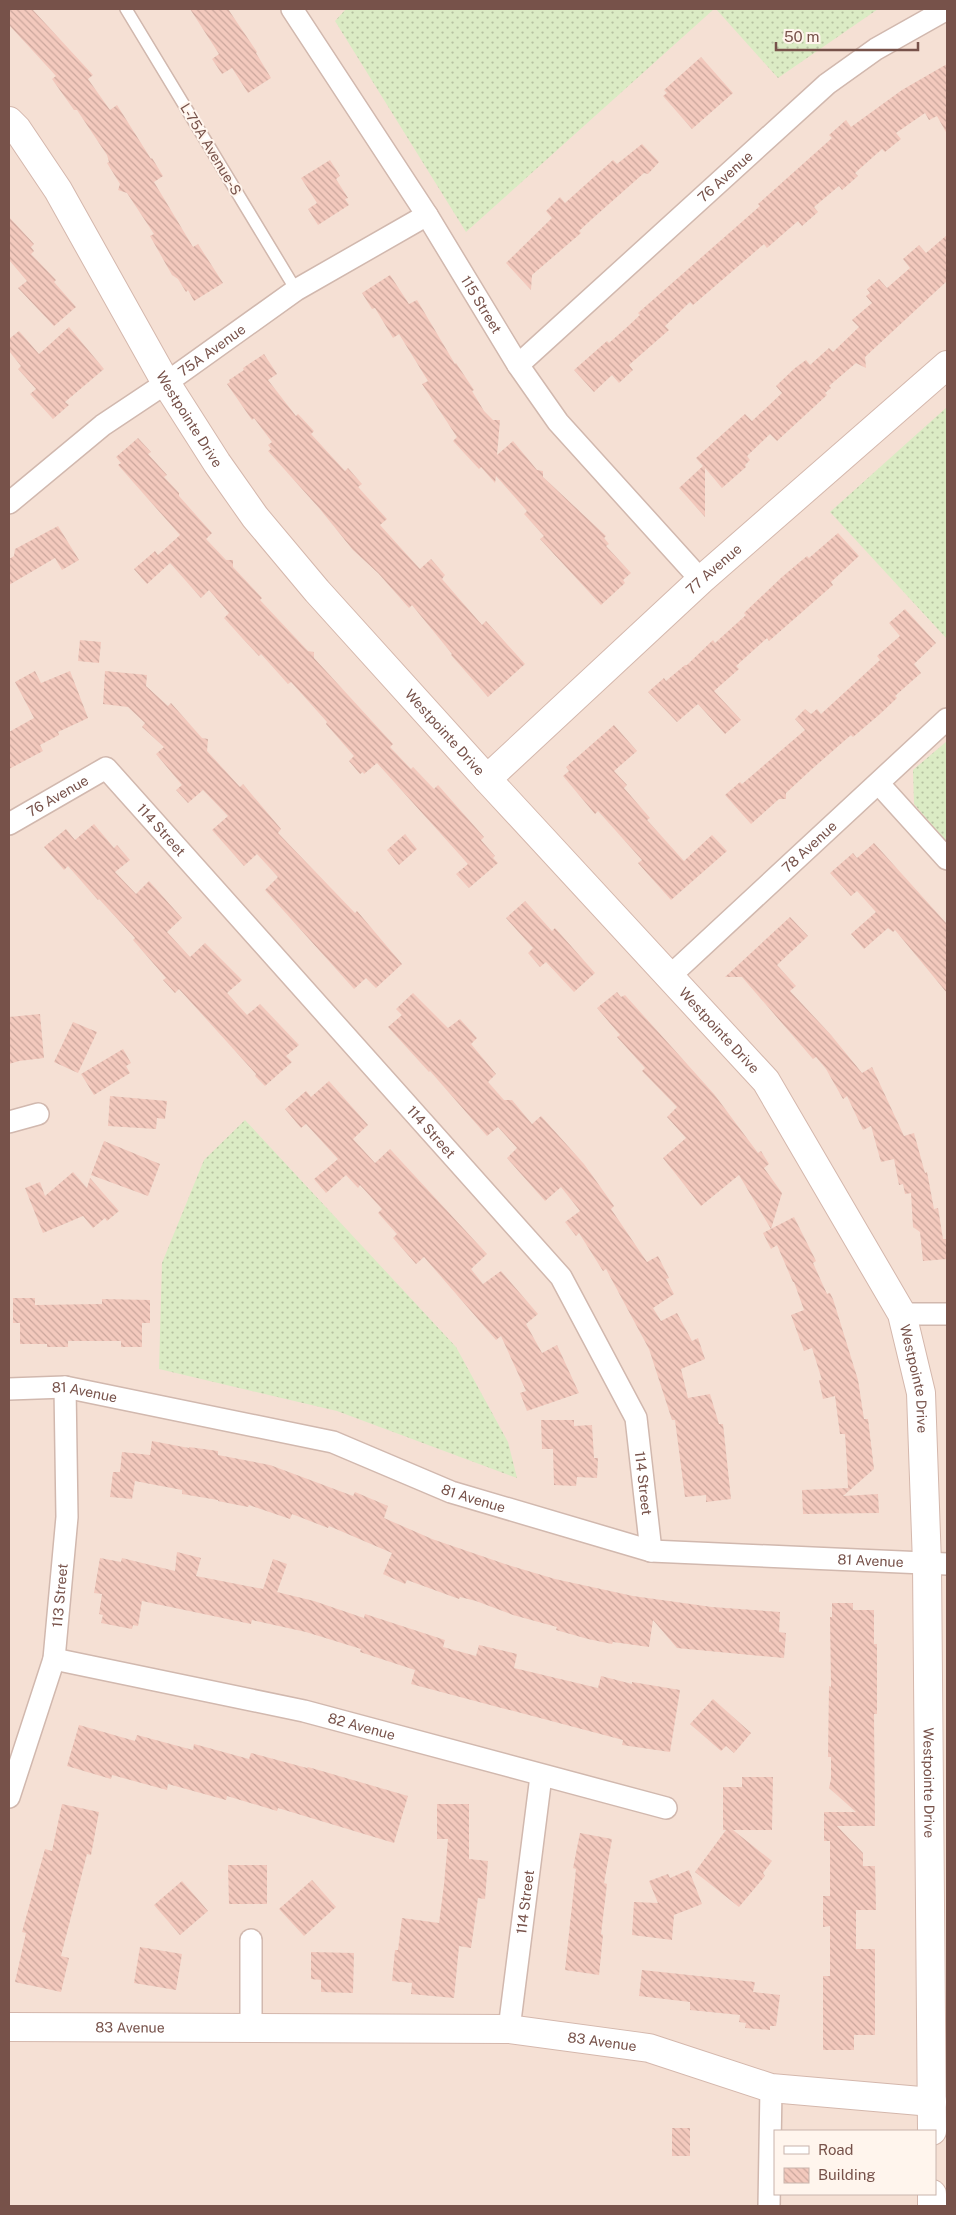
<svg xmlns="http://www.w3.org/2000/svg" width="956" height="2215" font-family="'Public Sans',sans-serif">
	<defs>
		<pattern id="grass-dots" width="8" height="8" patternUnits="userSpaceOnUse" patternTransform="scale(1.25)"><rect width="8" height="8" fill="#dbebc4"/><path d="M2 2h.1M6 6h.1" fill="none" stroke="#b6c1a1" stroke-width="1.8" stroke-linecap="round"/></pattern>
		<pattern id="building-back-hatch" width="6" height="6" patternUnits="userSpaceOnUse" patternTransform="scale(1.25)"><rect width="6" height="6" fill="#f3c9bd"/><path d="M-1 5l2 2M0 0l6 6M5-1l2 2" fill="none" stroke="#caa69c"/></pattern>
	</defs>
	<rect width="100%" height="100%" fill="#fdf0e6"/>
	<path fill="#f5e0d4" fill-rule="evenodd" d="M9,9H947V2206H9ZM775,2131H935V2194H775Z"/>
	<g fill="url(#grass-dots)">
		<path d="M346,9H714L466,232L335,21Z"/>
		<path d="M716,9H878L778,78Z"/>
		<path d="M947,407V639L830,512Z"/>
		<path d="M947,741V842L914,804L913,770Z"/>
		<path d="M245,1120L456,1347L508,1442L517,1478L337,1411L159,1369L162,1263L204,1160Z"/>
	</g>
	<g fill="url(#building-back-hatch)">
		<path d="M9,9H32L93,75L88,79L110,110L117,105L151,159L152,158L163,176L154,182L193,247L198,244L223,283L194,301L188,290L186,292L178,279L172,275L150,236L154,234L127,193L118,190L120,184L107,163L109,162L107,155L77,110H74L52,79L56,76L9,25Z"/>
		<path d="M190,9H228L257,52L256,53L271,78L248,93L232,68L222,74L212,59L219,54Z"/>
		<path d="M701,57L733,93L692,129L663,96L667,93L664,90Z"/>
		<path d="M947,64V134L937,116L929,120L925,113L896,133L901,139L885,152L882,149L855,173L858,176L842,190L839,186L814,207L818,212L802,226L798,221L767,248L764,244L693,305L690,302L665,326L669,330L629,365L633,370L619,383L612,375L594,392L574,370L607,341L609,343L626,328L640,315L638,313L760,206L758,204L832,138L829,135L846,120L851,127L902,90Z"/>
		<path d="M642,144L659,162L648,174L644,173L592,219L579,231L581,233L532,275L531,290L506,263L552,218L546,211L560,197L565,203L613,160L617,164Z"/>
		<path d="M330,160L340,176L336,179L348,198L345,199L349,205L318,225L308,209L317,203L301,178Z"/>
		<path d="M9,217L34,244L31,247L34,251L31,254L56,280L54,282L76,307L54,326L18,288L27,281L9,260Z"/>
		<path d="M947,235V281L865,357L866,368L856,363L829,386L831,388L825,393L827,395L777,441L770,434L747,456L750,460L745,465L746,467L722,488L705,468V517L679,488L703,466L696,458L745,414L752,421L782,393L776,386L795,368L806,360L810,365L829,348L833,352L859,327L852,320L872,303L866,296L870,293L867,289L879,279L887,288L910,268L903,259L919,245L926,253Z"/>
		<path d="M390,275L409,304L417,300L455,364L456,363L474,390L472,391L484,411L493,420H500L497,455L513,441L537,470L543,471V477L606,536L604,538L609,544L606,546L631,573L623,580L625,583L601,605L540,539L544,536L524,514L527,511L496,476L495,483L481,467L479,469L453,441L457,437L422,384L428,381L399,334L393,338L375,308L372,309L362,293Z"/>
		<path d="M69,327L104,369L65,402L69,405L53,419L30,394L36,389L18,369L21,366L9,351V339L19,331L39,354Z"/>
		<path d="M264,354L277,374L268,380L296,416L298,414L314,431L311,434L345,471L348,468L362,484L358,487L387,519L380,525L420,569L431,559L445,575L442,579L482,625L486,621L525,664L488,697L451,655L452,654L412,605L409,608L378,573L353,550L319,508L268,451L271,449L268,445L272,442L254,418L252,420L227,384L230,382L229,380L244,370L243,368Z"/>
		<path d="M138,438L151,452L148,454L167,475L164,477L179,493V496L212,533L206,539L226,560H233V567L262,598L260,600L308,651L314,652V658L393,744L390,747L411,769L413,767L434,789L438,785L484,837L481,840L495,856L493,858L498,863L469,888L456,874L468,864L377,763L364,774L363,772L360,774L349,761L354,756L326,724L327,722L291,682L288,684L261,654L259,656L244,640L224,618L229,613L209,590L201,598L170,563L147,584L134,569L155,551L158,555L180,535L118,465L121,463L116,457Z"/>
		<path d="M58,526L79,560L62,570L55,558L9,585V559L14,556L15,549Z"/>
		<path d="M838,533L859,556L831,582L833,585L769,641L767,638L736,666L739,669L714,691L741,720L725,734L698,704L677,722L648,692L664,678L666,681L685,665H687L713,640L715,643L746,615L744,613L782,577L807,556L809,558Z"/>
		<path d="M905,609L936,643L914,664L921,673L895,696L897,698L880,714L853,737L851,735L812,769L786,793V799H779L751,824L725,795L740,782L742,784L805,730L795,719L805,709L811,714L817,709L821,714L880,660L877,656L900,636L889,623Z"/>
		<path d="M80,640L101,642L99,663L78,661Z"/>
		<path d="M35,671L41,683L70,671L88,718L58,732L59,735L40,745L43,751L9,769V732L34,718L15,682Z"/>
		<path d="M105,671L147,675L146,686L168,706L171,703L202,738L208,739L207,751L240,787L243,784L281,829L278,833L355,913L357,911L402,964L376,988L366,978L354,989L265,890L278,877L257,854L244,866L212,830L228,816L203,790L188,803L176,790L182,785L156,754L164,747L142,727L145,723L128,707L103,704Z"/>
		<path d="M614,725L637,751L614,771L627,785L624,788L650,818L647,820L684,861L712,835L727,851L671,900L638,863L642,860L598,811L595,814L563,776L569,771L566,767Z"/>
		<path d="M94,824L114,848L117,845L130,860L115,872L136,894L149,881L182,918L167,932L190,957L205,943L242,980L227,993L247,1015L260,1004L299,1045L286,1056L292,1062L265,1086L255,1076L256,1074L179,989L175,993L163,980L166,978L133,940L135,938L99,899L98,900L68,866L64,870L44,847L66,829L75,840Z"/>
		<path d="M405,834L417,849L399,865L387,850Z"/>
		<path d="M874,843L947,924V993L895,930L893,932L888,928L864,949L851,934L876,912L857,891L851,896L830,873L853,853L857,858Z"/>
		<path d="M525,901L552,931L555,928L595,973L574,992L546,962L540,967L528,953L533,948L506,918Z"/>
		<path d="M790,917L808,936L777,965L796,986L790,991L831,1035L862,1073L872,1067L904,1136L914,1133L925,1173L927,1172L934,1209L938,1208L943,1239H947V1259L923,1261L920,1232L913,1227L911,1193L905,1194L903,1184L899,1185L894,1159L881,1162L871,1126L863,1130L847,1096L843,1099L826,1069L816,1057L813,1059L742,977H725Z"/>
		<path d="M617,992L621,997L625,995L714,1094L758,1153L761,1151L769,1164L764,1168L782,1193L771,1229L739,1175L701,1206L663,1158L686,1138L667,1117L677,1107L642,1071L645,1068L617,1037L620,1035L597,1008Z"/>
		<path d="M413,993L448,1028L460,1019L477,1038L471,1044L496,1074L488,1082L504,1100H512L532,1124L541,1116L584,1164L614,1206L611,1209L647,1262L658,1256L669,1278L666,1279L674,1294L653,1308L661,1321L677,1313L692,1341L698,1338L705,1359L681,1369L688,1398L710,1394L719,1424H723L731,1499L706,1502V1495L685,1497L675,1420H672L649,1349L606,1269L603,1271L579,1233L576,1236L565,1222L580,1211L561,1187L545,1201L507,1158L517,1148L498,1127L487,1136L430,1071L429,1072L388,1027L402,1015L396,1009Z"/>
		<path d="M40,1014L44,1058L19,1061L9,1064V1017Z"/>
		<path d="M73,1022L97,1032L78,1073L54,1062Z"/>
		<path d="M123,1049L131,1063L126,1066L130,1073L94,1095L81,1074Z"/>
		<path d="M329,1081L368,1125L353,1139L375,1163L390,1149L487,1254L471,1269L483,1284L501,1271L538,1314L526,1324L542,1353L557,1345L579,1393L527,1411L520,1393L526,1391L501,1336L496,1340L424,1257L416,1264L393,1238L397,1234L378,1213L382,1209L360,1185L358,1188L346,1175L326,1193L314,1179L338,1159L306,1124L301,1128L285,1109L306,1091L311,1097Z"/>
		<path d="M110,1096L167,1101L165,1119L157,1118L156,1129L108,1126Z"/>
		<path d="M104,1141L160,1164L148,1196L91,1175Z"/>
		<path d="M73,1172L87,1188L90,1178L119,1211L107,1221L105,1218L93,1228L83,1216L43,1233L25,1188L40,1182L45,1196Z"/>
		<path d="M794,1217L816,1261L813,1263L827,1294L830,1293L833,1299L858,1380L864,1419H868L874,1469L843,1496L878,1494L879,1513L803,1514L802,1490L848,1488L847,1465L845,1434H840L835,1396L823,1399L819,1380H822L812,1348L804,1351L791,1315L804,1310L794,1282H793L777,1245L771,1249L763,1233Z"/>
		<path d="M13,1298H35V1305L102,1304V1299L150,1300V1323H142V1347H121V1341H68V1347H47V1344H20V1323H13Z"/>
		<path d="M541,1420H574V1426L592,1425L594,1458H598L597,1478L577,1477L576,1486L554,1485L553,1449H542Z"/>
		<path d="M152,1441L189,1448V1447L218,1451V1455L270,1465L353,1496L355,1492L388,1506L384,1518L432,1539L505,1564L555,1579L633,1596L712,1607L780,1612L779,1632L786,1633L784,1658L677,1648L653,1620L649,1647L613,1642L612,1644L588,1639L556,1630L557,1627L513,1615L476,1601L460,1597L459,1599L407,1580L405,1584L383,1574L392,1553L329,1526L328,1528L292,1514L290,1519L249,1505L248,1507L218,1501V1500L182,1494V1490L135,1481L132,1499L110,1497L113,1472H120L122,1452L150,1455Z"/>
		<path d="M177,1552L201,1558L196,1576L263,1589L273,1559L287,1564L277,1592L314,1601L364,1618L365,1614L445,1640L443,1647L476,1656L479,1645L517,1654L514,1668L598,1688L601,1676L632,1684V1682L680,1690L670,1752L622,1745L623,1740L411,1684L415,1670L360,1652L361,1649L306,1632L252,1620L251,1624L142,1601L138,1626L133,1625L132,1629L101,1623L103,1615L99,1614L102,1594L94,1593L100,1558L121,1562L122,1558L175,1571Z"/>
		<path d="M832,1603H853V1610H874V1644H877V1714H874L875,1826H837L863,1853V1866H875L876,1910H856V1949H875V2035H854V2050H823V1976H830V1926L823,1927V1896H830V1841H824V1812H856L829,1788L831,1779V1757H828L829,1686L831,1687L830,1617H832Z"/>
		<path d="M713,1699L751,1733L734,1753L726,1746L721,1751L690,1724Z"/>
		<path d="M79,1725L135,1741L137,1735L193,1750L194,1744L249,1759L251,1753L307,1768L308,1767L408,1796L394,1843L278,1808L277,1811L227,1796L226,1800L168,1784L167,1790L112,1775L111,1779L67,1766Z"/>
		<path d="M742,1777H773L772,1830H733L772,1861L763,1873L765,1876L739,1907L695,1872L726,1830H723V1787H742Z"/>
		<path d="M62,1804L99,1812L91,1855L87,1854L61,1956L69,1958L61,1992L15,1982L26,1933L22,1932L45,1849L52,1851Z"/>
		<path d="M437,1804H469V1859L488,1861L485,1899L478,1898L471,1948L459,1946L454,1998L411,1994L412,1983L392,1981L395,1950H398L402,1918L439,1923L444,1885L448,1839H437Z"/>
		<path d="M580,1833L612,1839L604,1883L607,1884L601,1934L603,1935L599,1975L565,1970L576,1869L573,1868Z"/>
		<path d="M228,1865H267V1904H229Z"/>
		<path d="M689,1870L702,1904L674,1915L672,1940L632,1935L634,1902L658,1903L649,1881L668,1874L670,1878Z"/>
		<path d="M312,1880L336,1907L304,1936L279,1909Z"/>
		<path d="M182,1881L208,1911L180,1935L154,1905Z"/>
		<path d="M140,1947L182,1954L176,1990L134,1983Z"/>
		<path d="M311,1952L354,1953L353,1993L321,1992V1980L311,1979Z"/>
		<path d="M642,1970L755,1982L753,1992L780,1995L776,2026H770V2030L745,2028L746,2023L739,2022L740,2015L690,2010V2002L639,1996Z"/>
		<rect x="672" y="2128" width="18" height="28"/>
	</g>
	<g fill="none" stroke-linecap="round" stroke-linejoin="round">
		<g stroke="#d1b8ae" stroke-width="14">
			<path id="lane" d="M126,9L296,290"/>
		</g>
		<g stroke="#d1b8ae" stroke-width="24">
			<g id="street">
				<path id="s1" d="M292,9L427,215L518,365L558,422L701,580"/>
				<path id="s2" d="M518,365L827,84L876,49L947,9"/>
				<path id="s3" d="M9,503L103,425L166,383L296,290L427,215"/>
				<path d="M879,784L947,859"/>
				<path id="s4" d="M9,824L106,768L561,1277L636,1418L651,1551"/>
				<path id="s5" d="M670,976L947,719"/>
				<path d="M9,1122L38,1114"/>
				<path d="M902,1314H947"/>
				<path id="s6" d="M9,1389L65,1387L333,1442L451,1492L651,1551L947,1564"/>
				<path id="s7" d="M54,1659L304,1711L666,1808"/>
				<path id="s8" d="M9,1797L54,1659L67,1517L65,1387"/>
				<path d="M251,2029V1940"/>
				<path id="s9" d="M509,2029L541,1776"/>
				<path d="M769,2206L771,2088"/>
			</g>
		</g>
		<g stroke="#d4b7ac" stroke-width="30">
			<g id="secondary">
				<path id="s10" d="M9,121L17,129L58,190L166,383L217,463L255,517L317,591L487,779L766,1081L902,1314L921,1393L927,1564L932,2131"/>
				<path id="s11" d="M487,779L701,580L947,365"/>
				<path id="s12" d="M9,2027L509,2029L649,2048L771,2088L932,2102"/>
				<path d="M932,2194V2206"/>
			</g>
		</g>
		<use href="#lane" stroke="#fff" stroke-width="11"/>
		<use href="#street" stroke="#fff" stroke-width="21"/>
		<use href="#secondary" stroke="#fff" stroke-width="28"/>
	</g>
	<g text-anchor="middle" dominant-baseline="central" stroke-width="4" stroke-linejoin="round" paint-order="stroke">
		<g font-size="14" fill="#77524a" stroke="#fff5ed">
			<text transform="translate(211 149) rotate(59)">L-75A Avenue-S</text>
			<text stroke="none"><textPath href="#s2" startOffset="280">76 Avenue</textPath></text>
			<text stroke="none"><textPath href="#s1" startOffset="351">115 Street</textPath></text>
			<text stroke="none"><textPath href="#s3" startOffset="254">75A Avenue</textPath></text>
			<text stroke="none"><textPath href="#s10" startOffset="349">Westpointe Drive</textPath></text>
			<text stroke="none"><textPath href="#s11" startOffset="309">77 Avenue</textPath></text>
			<text stroke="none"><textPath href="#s10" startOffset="754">Westpointe Drive</textPath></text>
			<text stroke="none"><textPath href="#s4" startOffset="56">76 Avenue</textPath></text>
			<text stroke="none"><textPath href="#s4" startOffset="195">114 Street</textPath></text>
			<text stroke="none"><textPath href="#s5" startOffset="190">78 Avenue</textPath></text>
			<text stroke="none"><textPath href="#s10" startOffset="1159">Westpointe Drive</textPath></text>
			<text stroke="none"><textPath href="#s4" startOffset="600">114 Street</textPath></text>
			<text stroke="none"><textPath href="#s10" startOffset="1564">Westpointe Drive</textPath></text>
			<text stroke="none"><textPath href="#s6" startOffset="76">81 Avenue</textPath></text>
			<text stroke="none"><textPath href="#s4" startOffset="1020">114 Street</textPath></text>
			<text stroke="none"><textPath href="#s6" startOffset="481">81 Avenue</textPath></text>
			<text stroke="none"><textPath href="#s6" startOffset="886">81 Avenue</textPath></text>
			<text stroke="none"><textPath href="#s8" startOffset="209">113 Street</textPath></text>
			<text stroke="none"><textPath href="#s7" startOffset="315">82 Avenue</textPath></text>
			<text stroke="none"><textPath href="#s10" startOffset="1969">Westpointe Drive</textPath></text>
			<text stroke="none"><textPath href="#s9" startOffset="128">114 Street</textPath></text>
			<text stroke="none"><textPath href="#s12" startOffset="121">83 Avenue</textPath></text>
			<text stroke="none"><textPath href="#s12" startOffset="594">83 Avenue</textPath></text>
		</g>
	</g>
	<rect width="956" height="2215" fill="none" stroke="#77524a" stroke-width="20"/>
	<rect x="774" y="2130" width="162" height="65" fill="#fff5ed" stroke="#c9b4ac"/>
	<rect x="784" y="2146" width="25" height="8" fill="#ffffff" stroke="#c9b4ac"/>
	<text x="818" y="2155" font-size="15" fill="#77524a">Road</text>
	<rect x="784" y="2168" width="25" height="15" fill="url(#building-back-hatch)" stroke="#c9b4ac"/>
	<text x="818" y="2180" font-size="15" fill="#77524a">Building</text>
	<path d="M776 42v8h142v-8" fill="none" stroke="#77524a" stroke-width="2.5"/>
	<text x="784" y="42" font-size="15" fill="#77524a" stroke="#fff5ed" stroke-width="4" paint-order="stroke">50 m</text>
</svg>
